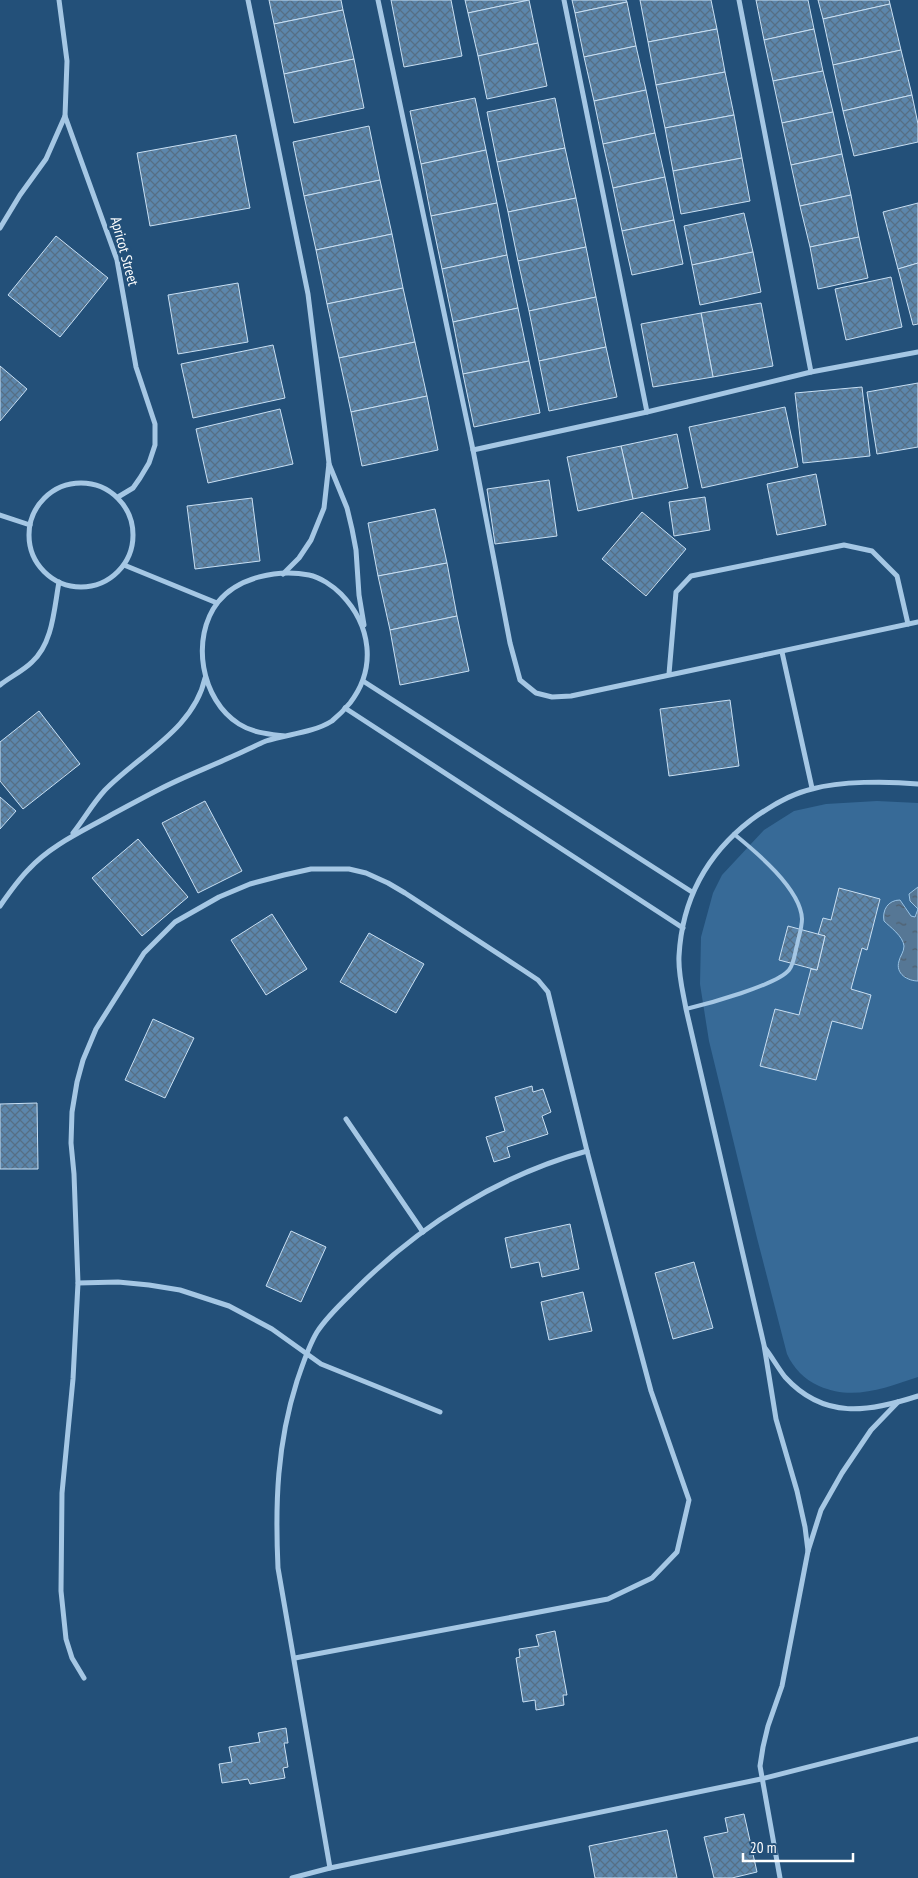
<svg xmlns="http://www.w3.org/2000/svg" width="918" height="1878" font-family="'PT Sans Narrow',sans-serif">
	<defs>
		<pattern id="water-ripples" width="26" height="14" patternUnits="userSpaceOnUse" patternTransform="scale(1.25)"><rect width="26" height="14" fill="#567795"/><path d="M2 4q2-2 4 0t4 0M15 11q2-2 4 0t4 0" fill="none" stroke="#505f6d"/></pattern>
		<pattern id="building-cross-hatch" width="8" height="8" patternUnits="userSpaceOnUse" patternTransform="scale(1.25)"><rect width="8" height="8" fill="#5c86ab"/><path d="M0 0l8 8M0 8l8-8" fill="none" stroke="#566f85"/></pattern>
	</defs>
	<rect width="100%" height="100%" fill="#235079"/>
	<path fill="#376a97" d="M877,801L918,803V1377C885,1388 853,1401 819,1386C804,1379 794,1369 787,1354L757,1238L709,1041L700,984L701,937L713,893L722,875L764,830L794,811L826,804Z"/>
	<path fill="url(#water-ripples)" stroke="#99c3e5" d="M918,887V981C908,981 895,974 899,961C900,956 904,952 904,946C903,936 890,927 884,921C882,910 888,900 900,900L911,916L915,917L918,909L910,901L909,894Z"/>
	<g fill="url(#building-cross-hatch)" stroke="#c8dff3">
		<path d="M269,0H341L343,10L274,24Z"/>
		<path d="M391,0H451L462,56L404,67Z"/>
		<path d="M465,0H529L468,13Z"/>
		<path d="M529,0L538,43L478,56L468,13Z"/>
		<path d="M572,0H626L627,2L575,13Z"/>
		<path d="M640,0H711L717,29L648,42Z"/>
		<path d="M756,0H808L814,29L764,40Z"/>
		<path d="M818,0H889L890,4L823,19Z"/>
		<path d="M627,2L636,46L584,57L575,13Z"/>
		<path d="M890,4L901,50L833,65L823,19Z"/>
		<path d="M343,10L354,59L284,74L274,24Z"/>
		<path d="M717,29L725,72L656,85L648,42Z"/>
		<path d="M814,29L823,71L773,81L764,40Z"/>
		<path d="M538,43L547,86L487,99L478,56Z"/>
		<path d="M636,46L646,90L594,101L584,57Z"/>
		<path d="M901,50L912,95L843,111L833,65Z"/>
		<path d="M354,59L364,108L294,123L284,74Z"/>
		<path d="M823,71L833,112L782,123L773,81Z"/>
		<path d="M725,72L734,115L665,128L656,85Z"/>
		<path d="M646,90L655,133L603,144L594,101Z"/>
		<path d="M912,95L918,124V142L854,156L843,111Z"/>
		<path d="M475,98L486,150L421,164L410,111Z"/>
		<path d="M555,98L565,148L497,162L487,112Z"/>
		<path d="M833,112L842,154L791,165L782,123Z"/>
		<path d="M734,115L742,158L673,171L665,128Z"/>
		<path d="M369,126L380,180L304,196L293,142Z"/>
		<path d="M655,133L665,177L613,188L603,144Z"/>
		<path d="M236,135L250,208L150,226L137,153Z"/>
		<path d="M565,148L576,198L508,212L497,162Z"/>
		<path d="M486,150L497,203L431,216L421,164Z"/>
		<path d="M842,154L851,195L800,206L791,165Z"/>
		<path d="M742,158L750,201L681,214L673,171Z"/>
		<path d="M665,177L674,220L622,231L613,188Z"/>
		<path d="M380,180L392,234L316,250L304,196Z"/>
		<path d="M851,195L859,237L810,247L800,206Z"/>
		<path d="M576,198L586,247L518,261L508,212Z"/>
		<path d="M497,203L507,255L442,269L431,216Z"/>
		<path d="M918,203V263L898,269L883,212Z"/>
		<path d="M744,213L753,252L692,265L684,226Z"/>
		<path d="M674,220L683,264L632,275L622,231Z"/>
		<path d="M392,234L403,288L327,304L316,250Z"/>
		<path d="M56,236L108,278L60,337L8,295Z"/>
		<path d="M859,237L868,278L818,289L810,247Z"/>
		<path d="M586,247L596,297L529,311L518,261Z"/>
		<path d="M753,252L761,292L700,305L692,265Z"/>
		<path d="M507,255L518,308L453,322L442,269Z"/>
		<path d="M918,263V324L913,325L898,269Z"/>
		<path d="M891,277L902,327L846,340L835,289Z"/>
		<path d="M238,283L248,342L178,354L168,295Z"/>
		<path d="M403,288L415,342L339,358L327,304Z"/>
		<path d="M596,297L606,347L539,361L529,311Z"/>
		<path d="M761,303L773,366L713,377L701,313Z"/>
		<path d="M518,308L529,361L463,374L453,322Z"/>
		<path d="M701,313L713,377L653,387L641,324Z"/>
		<path d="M415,342L427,396L351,412L339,358Z"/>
		<path d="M273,345L285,398L193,418L181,364Z"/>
		<path d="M606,347L617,397L549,411L539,361Z"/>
		<path d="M529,361L540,413L474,427L463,374Z"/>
		<path d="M0,366L27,389L0,421Z"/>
		<path d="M918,383V447L877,454L867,392Z"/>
		<path d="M862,387L870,456L803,463L795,393Z"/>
		<path d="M427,396L438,450L362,466L351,412Z"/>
		<path d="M785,407L798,467L702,488L689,427Z"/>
		<path d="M280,409L293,464L208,483L196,429Z"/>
		<path d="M677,434L688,488L633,499L621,446Z"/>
		<path d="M621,446L633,499L578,511L567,457Z"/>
		<path d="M816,474L826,525L777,535L767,484Z"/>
		<path d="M549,480L557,536L495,544L487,489Z"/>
		<path d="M705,497L710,530L674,536L669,502Z"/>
		<path d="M252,498L260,561L195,569L187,506Z"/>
		<path d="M435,509L447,563L378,576L368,523Z"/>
		<path d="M642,512L686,549L646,596L602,559Z"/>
		<path d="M447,563L457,616L390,630L378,576Z"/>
		<path d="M457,616L469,671L400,685L390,630Z"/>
		<path d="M730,700L739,766L669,776L660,709Z"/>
		<path d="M39,711L80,764L23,809L0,781V742Z"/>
		<path d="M0,797L16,811L0,829Z"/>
		<path d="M205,801L242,871L198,893L162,823Z"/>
		<path d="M138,839L188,897L142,936L92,878Z"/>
		<path d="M839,888L880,899L867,950L862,948L851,989L871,995L862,1029L832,1021L816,1080L760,1066L775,1009L799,1015L811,969L817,970L825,936L818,935L823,918L831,920Z"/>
		<path d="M272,914L307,969L266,995L231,940Z"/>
		<path d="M788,926L825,936L817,970L779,960Z"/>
		<path d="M369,933L424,964L396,1013L340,982Z"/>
		<path d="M153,1019L194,1038L165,1098L125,1080Z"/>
		<path d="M532,1086L533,1092L543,1089L551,1112L542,1116L548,1134L507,1147L510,1157L494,1162L486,1137L505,1131L495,1097Z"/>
		<path d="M37,1103L38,1169H0V1104Z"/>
		<path d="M570,1224L579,1269L542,1277L539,1262L511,1268L505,1238Z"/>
		<path d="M291,1231L326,1247L301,1302L266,1286Z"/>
		<path d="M694,1262L713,1328L673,1339L655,1273Z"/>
		<path d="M583,1292L592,1331L549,1340L541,1302Z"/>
		<path d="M555,1631L567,1695H563L564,1705L536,1710L535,1700L523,1702L516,1658L520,1657L519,1649L539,1646L536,1635Z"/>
		<path d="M286,1728L288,1743H284L288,1767L283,1768L285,1778L250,1784L248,1779L222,1783L219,1764L232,1762L229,1747L260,1742L258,1733Z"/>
		<path d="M744,1814L757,1872L732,1878H714L704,1837L728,1832L725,1818Z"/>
		<path d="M667,1830L677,1878H595L589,1846Z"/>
	</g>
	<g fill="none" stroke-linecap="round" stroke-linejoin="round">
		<path stroke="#a5c7e4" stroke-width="4" d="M686,1009C707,1004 777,985 789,970C794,964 795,952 797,945C799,936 802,927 802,919C801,889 755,851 734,834"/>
		<g stroke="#a5c7e4" stroke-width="5">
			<path d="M59,0L67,61L65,116L117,260L136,367L155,424V445L149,463L140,478L133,488L118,497"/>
			<path d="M248,0L308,294L329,463L324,508L311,540L299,558L283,574"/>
			<path d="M378,0L473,450L510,643L520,680L536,693L552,697L571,696L918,622"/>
			<path d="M564,0L647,412"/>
			<path d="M739,0L811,372"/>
			<path d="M0,228L20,195L46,159L65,116"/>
			<path d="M473,450L647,412L811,372L918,352"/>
			<path d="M329,464L347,508L352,529L356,550L359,595L364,625"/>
			<circle cx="81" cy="535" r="52"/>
			<path d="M0,515L30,525"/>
			<path d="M124,565L217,603"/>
			<path d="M782,652L812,788"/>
			<path d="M669,674L676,592L691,576L844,545L872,551L897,576L908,624"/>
			<path d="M363,681L692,892"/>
			<path d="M0,685C10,677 23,671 32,662C53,643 54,609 59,582"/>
			<path d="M345,708L683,928"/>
			<path d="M73,833C84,819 93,803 105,790C139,755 194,729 205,678"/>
			<path d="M0,906C9,893 18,880 29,869C51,845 83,831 111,815C128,806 144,797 160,789C183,777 207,768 231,757C243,752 254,746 266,741C287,734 313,733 332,721C338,716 345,709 350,703C377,668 371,625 341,594C333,586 320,577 309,575C278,569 238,577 218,602C190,638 201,700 239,724C253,733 269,734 285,736"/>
			<path d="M346,1119L423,1232"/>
			<path d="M78,1283L118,1282L149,1285L180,1290L229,1306L272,1329L321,1364L440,1412"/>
			<path d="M765,1348C772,1357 778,1368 785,1377C824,1420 869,1412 918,1396"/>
			<path d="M808,1551L805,1527L797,1491L776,1419L764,1345L686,1009C683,992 678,974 679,956C682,900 707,854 751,820C769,807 790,794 812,789C840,781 888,781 918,784"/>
			<path d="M84,1678L72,1658L66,1639L61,1591L62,1493L73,1379L78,1283L74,1174L71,1143L72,1112L77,1082L83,1060L96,1029L144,953L175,922L219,897L250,884L284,875L311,869H349L366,873L388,883L405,893L523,970L538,980L548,992L587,1151L651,1391L689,1500L677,1552L652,1578L608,1599L295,1658"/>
			<path d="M330,1868L278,1568C275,1503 277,1444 297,1381C303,1364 308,1347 317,1332C328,1315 344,1301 358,1287C422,1224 500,1175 587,1151"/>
			<path d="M292,1878L330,1868L761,1779L918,1739"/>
			<path d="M780,1878L760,1766L763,1747L768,1726L782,1686L808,1551L821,1510L842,1473L871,1430L898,1402"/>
		</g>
	</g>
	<g text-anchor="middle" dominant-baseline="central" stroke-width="5" stroke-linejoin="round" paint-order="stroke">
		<g font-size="15" fill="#fff" stroke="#235079">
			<text transform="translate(125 251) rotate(75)">Apricot Street</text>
		</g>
	</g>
	<path d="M743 1853v8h110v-8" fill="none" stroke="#ffffff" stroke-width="2.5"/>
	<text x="750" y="1853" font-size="15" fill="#ffffff" stroke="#235079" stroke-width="4" paint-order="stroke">20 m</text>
</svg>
